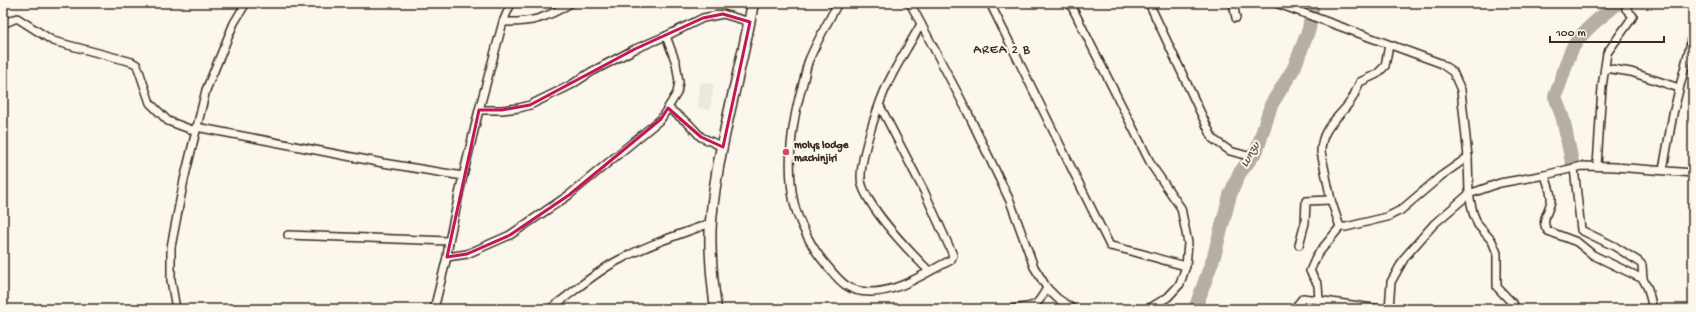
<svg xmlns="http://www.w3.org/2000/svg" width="1696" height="312" font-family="'Gochi Hand',sans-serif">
	<rect width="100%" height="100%" fill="#fbf7ec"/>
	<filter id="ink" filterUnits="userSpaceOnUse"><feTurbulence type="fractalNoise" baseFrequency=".025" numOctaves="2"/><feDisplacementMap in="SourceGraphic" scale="8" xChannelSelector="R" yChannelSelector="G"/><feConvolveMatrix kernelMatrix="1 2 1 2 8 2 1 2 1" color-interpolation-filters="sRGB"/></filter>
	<g filter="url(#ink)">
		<path fill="#ede8dd" d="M701,82L714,84L710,110L697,108Z"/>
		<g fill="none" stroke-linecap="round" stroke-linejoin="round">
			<g stroke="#b6aea2" stroke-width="14">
				<path d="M1572,162L1563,119L1555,96C1562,81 1565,64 1572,49C1582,30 1603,16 1618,3"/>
				<path d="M1195,309L1214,256L1230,195L1239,174L1257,150L1271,105L1294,68L1309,29L1313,3"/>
			</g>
			<g stroke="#3b2a1e" stroke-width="10">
				<g id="street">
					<path d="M838,3C828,22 817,41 809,60C806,67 805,76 803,83C792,121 786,164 794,203C798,221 812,248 824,262C838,279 846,292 870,292C899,292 925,273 951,260L953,255L924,191L880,106"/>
					<path d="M910,3L966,109L1010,201L1034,267L1047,288L1057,298L1073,309"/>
					<path d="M990,3L1110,246C1136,251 1160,260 1186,266"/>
					<path d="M1070,3L1152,166L1181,208L1188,243L1186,266L1180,284L1168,297L1148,309"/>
					<path d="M1149,3L1213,139L1230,151L1248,156"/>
					<path d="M1233,3L1236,18"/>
					<path d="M1276,3L1440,63L1453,72L1461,90L1468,157L1469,194L1473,213L1478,225L1492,241L1497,253V287L1514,305V309"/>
					<path d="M503,22C532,23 546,18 571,3"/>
					<path d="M3,24L17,18L53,41L132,62L137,65L150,103L168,121L195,131"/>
					<path d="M921,24C911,42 900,59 891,77C881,96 856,165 862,185C870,210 910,252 929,271"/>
					<path d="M1605,68L1631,72L1679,88"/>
					<path d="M668,108L688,123L701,137L723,147"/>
					<path d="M479,110H502L519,108L530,105L571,85L591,72L635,49L666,36L703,18L723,14L750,22"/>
					<path d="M196,127L383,163L463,176"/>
					<path d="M1597,166L1602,87L1607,53L1632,18L1633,16L1626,9L1629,3"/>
					<path d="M1574,168L1581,230L1614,246L1638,261L1642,265L1643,279L1648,289L1653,309"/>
					<path d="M1663,170L1673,114L1693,34"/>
					<path d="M1545,175C1547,183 1552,193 1551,200C1550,211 1539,221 1548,231L1577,242L1593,255L1643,279"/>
					<path d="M1340,227L1331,200L1321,152C1321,126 1341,117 1352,99C1355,94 1357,87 1360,82L1377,74L1385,66L1389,45"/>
					<path d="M288,235L449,241"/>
					<path d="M1299,245L1305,223L1306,201L1331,200"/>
					<path d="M447,257L467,254L510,235L569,195L661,119L677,93L679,82L676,63L666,36"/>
					<path d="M1319,300L1318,285L1310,271L1317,255L1340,227H1346L1387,217L1401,210L1441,176L1468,157"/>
					<path d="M176,309L171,280V247L184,180L206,90L234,23L246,3"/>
					<path d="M434,309L447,257L449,241L463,176L479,110L503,22L511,3"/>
					<path d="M550,309C572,293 593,274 617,261C647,245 680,234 711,223"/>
					<path d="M1013,309C1036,305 1035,309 1047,288"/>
					<path d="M1294,309L1303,298L1380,309"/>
					<path d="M1389,309L1391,282L1405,257L1434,224L1469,194L1500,183L1545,175L1582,166L1615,167L1693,173"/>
				</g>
			</g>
			<g stroke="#3b2a1e" stroke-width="13">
				<path id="secondary" d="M716,309C712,280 709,250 711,221C717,147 740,76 753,3"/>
			</g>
			<use href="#street" stroke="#fbf7ec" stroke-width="7"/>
			<use href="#secondary" stroke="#fbf7ec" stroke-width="10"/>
		</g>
	</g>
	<path fill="none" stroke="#c2185b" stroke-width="3" stroke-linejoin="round" d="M723,14L750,22L723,147L701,137L668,108L661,119L569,195L510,235L467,254L447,257L479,110H502L530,105L635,49L703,18Z"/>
	<circle fill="#d1495b" stroke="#fbf7ec" stroke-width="1.5" cx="786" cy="152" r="4"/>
	<g text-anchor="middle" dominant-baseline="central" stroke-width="4" stroke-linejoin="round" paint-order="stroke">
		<g font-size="11" font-weight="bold" fill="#3b2a1e" stroke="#fbf7ec" text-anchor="start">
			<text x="794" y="146">molys lodge<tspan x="794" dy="13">machinjiri</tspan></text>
		</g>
		<g font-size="12" font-style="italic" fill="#605246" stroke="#fbf7ec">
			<text transform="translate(1251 155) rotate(-60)">Lunzu</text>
		</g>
		<g font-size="13" letter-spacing="1" fill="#3b2a1e" stroke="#fbf7ec">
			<text x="1002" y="50">AREA 2 B</text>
		</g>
	</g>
	<rect width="1696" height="312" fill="none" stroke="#fbf7ec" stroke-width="16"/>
	<rect x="8" y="8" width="1680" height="296" fill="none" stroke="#3b2a1e" stroke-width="1.5" filter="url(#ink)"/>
	<path d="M1550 36v6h114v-6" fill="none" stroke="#3b2a1e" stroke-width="2"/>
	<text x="1556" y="36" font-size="12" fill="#3b2a1e" stroke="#fbf7ec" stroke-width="3" paint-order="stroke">100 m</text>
</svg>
